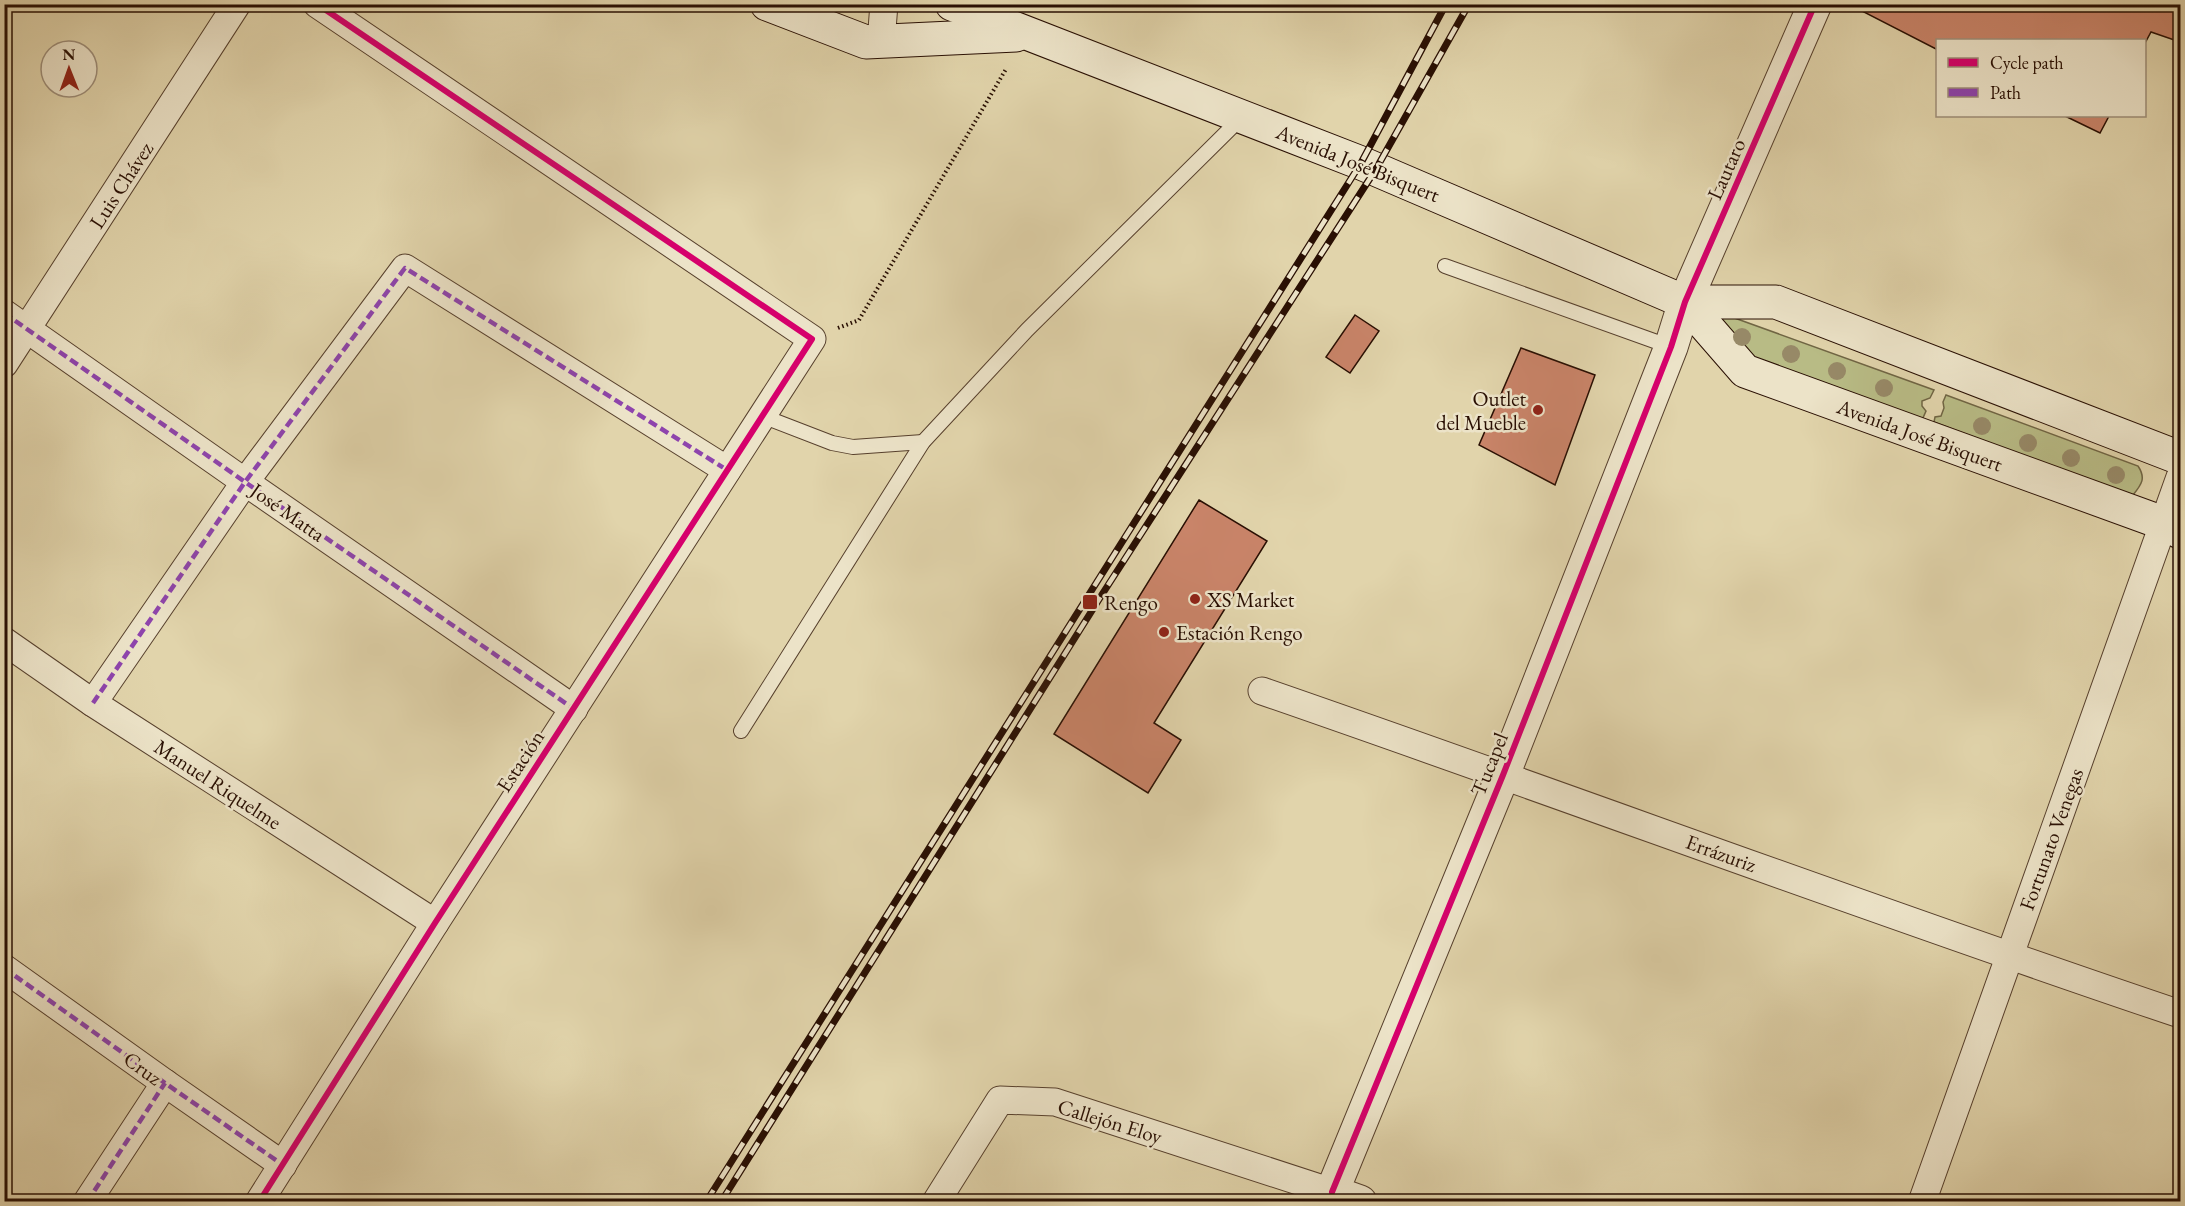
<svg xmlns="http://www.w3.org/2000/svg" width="2185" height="1206" font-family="'EB Garamond',serif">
	<rect width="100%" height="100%" fill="#e1d4ab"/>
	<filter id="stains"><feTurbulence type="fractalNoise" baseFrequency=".00333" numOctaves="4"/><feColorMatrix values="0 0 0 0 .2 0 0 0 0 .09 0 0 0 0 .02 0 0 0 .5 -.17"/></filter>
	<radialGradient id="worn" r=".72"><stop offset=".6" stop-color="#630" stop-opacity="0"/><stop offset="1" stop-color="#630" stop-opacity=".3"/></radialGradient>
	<g fill="#b8bb85" stroke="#706544" stroke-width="1.5">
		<path d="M1729,316L1934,390L1930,398L1922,401V406L1926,411L1922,420L1721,346L1717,339L1722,317Z"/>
		<path d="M1946,395L2138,466C2146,478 2142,484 2133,495H2126L1934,422L1935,417L1941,416L1944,408L1943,402Z"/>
	</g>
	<g fill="#c98469" stroke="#290f03" stroke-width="1.5">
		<path d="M1855,4H2180V42L2151,32L2144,45V40H1938V50L1854,7Z"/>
		<path d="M2065,116H2109L2100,133Z"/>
		<path d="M1355,315L1379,331L1350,373L1326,357Z"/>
		<path d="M1521,348L1595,375L1555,485L1479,445Z"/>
		<path d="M1199,500L1267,541L1154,723L1181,740L1148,793L1054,734Z"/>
	</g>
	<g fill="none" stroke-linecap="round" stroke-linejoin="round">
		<g stroke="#57402d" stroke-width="16">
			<g id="service">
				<path d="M1445,266L1671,347"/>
				<path d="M762,416L832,443L853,447L923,442"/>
				<path d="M741,731L923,442L1027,330L1242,117"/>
			</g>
		</g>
		<g stroke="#57402d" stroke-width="29">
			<g id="minor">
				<path d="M881,42L884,4"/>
				<path d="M4,313L245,482L574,709"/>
				<path d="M4,364L237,4"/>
				<path d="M4,641L93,703L435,923"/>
				<path d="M1262,691C1569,797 1873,911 2180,1014"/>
				<path d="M93,703L245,482L405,268L727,470"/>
				<path d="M4,968L165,1083L283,1165"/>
				<path d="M87,1202L165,1083"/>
				<path d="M259,1202L435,923L812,339L317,4"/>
				<path d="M936,1202L1000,1100L1055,1102L1332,1192"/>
				<path d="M1922,1202L2180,477"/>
			</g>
		</g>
		<g stroke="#57402d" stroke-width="35">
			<path id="tertiary" d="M1360,1202L1332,1192L1503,775L1671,347L1685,302L1815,4"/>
		</g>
		<g stroke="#290f03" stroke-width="35">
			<g id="secondary">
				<path d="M767,4L866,42L1016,35"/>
				<path d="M952,4L1361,163L1685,302H1776L2180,458"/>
				<path d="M1685,302L1745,371L2163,523L2180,532"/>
			</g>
		</g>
		<path stroke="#290f03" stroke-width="4" stroke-dasharray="1.5 3" stroke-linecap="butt" d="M838,328L859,320L1006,69"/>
		<use href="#service" stroke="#ece3c8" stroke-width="14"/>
		<use href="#minor" stroke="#ece3c8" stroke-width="27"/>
		<use href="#tertiary" stroke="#ece3c8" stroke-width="33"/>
		<use href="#secondary" stroke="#ece3c8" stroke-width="33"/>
		<g stroke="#290f03" stroke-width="7">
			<g id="rail">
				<path d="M706,1202L1361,163L1446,4"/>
				<path d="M721,1202L1103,593L1376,169L1469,4"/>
			</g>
		</g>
		<use href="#rail" stroke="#ece3c8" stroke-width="4.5" stroke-dasharray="14" stroke-linecap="butt"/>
		<g stroke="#8e44ad" stroke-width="4.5" stroke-dasharray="9 4.5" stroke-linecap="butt">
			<path d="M4,313L245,482L574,709"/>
			<path d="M93,703L245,482L405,268L727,470"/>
			<path d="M4,968L165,1083L283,1165"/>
			<path d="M87,1202L165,1083"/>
		</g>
		<g stroke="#ece3c8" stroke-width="10">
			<g id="cycleway">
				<path d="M1332,1192L1503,775L1671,347L1685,302L1815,4"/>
				<path d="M259,1202L435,923L812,339L317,4"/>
			</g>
		</g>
		<use href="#cycleway" stroke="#d6006c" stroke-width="6"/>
	</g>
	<g fill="#978967">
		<circle cx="1742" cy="337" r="9"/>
		<circle cx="1791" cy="354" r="9"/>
		<circle cx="1837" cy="371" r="9"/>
		<circle cx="1884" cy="388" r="9"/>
		<circle cx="1982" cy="426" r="9"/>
		<circle cx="2028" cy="443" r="9"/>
		<circle cx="2071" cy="458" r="9"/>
		<circle cx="2116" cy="475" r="9"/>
	</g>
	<g fill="#8f2418" stroke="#ece3c8" stroke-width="2">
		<circle cx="1538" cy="410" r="6"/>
		<circle cx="1195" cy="599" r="6"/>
		<rect x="1082" y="594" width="16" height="16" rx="3"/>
		<circle cx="1164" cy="632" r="6"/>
	</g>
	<g text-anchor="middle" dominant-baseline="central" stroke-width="5" stroke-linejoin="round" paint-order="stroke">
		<g font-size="21" fill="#290f03" stroke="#ece3c8">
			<text transform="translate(1358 163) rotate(22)">Avenida José Bisquert</text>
			<text transform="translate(1726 169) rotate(-66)">Lautaro</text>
			<text transform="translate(121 185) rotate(-57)">Luis Chávez</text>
			<text transform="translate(1920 435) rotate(20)">Avenida José Bisquert</text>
			<text transform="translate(288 512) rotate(35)">José Matta</text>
			<text transform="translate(520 761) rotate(-57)">Estación</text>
			<text transform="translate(1489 764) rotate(-68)">Tucapel</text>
			<text transform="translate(218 784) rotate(33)">Manuel Riquelme</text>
			<text transform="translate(2051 839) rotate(-70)">Fortunato Venegas</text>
			<text transform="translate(1721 853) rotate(20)">Errázuriz</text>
			<text transform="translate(143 1068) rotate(36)">Cruz</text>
			<text transform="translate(1110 1121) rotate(17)">Callejón Eloy</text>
		</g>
		<g font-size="21" fill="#290f03" stroke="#ece3c8" text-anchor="start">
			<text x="1526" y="398" text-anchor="end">Outlet<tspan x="1526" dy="24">del Mueble</tspan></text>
			<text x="1207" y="599">XS Market</text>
			<text x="1104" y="602">Rengo</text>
			<text x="1176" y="632">Estación Rengo</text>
		</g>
	</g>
	<rect width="2185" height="1206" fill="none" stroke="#e1d4ab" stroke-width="24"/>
	<rect x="6" y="6" width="2173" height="1194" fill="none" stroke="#290f03" stroke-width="3"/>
	<rect x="12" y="12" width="2161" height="1182" fill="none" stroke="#290f03" stroke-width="1.5"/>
	<rect x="1936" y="39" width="210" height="78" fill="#ece3c8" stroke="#9e8e79" stroke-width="1.5"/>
	<rect x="1948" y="58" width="30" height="9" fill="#d6006c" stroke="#9e8e79" stroke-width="1.5"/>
	<text x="1990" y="69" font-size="18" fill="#290f03">Cycle path</text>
	<rect x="1948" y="88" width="30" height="9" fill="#8e44ad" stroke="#9e8e79" stroke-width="1.5"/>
	<text x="1990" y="99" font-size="18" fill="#290f03">Path</text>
	<g transform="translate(69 69) rotate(359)"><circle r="28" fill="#ece3c8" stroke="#9e8e79" stroke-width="1.5"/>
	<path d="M0-4.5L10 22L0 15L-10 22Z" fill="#8f2418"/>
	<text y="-9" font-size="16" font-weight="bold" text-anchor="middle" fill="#290f03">N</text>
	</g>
	<rect width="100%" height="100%" filter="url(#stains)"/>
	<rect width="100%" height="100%" fill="url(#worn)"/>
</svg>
